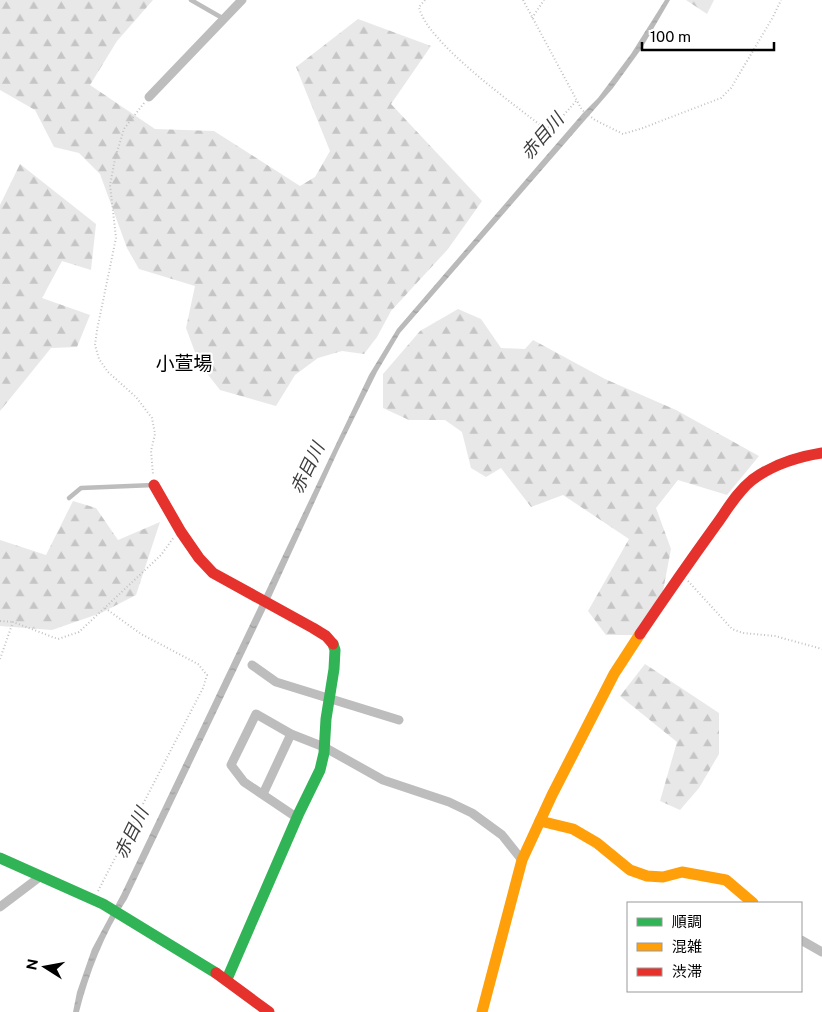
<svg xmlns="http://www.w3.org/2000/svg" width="822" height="1012" font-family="'Public Sans','Noto Sans JP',sans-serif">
	<defs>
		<pattern id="forest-firs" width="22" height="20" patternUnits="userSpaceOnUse" patternTransform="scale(1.25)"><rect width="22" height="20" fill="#e8e8e8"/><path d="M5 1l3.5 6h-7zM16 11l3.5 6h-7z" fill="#c5c5c5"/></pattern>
		<pattern id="water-ripples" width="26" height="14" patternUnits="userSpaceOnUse" patternTransform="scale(1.25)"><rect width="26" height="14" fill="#bababa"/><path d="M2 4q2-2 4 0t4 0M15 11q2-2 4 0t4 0" fill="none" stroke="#9e9e9e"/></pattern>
	</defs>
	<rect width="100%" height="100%" fill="#fff"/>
	<g fill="url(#forest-firs)">
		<path d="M0,0H153L117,41L90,85L155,129L214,131L300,186L315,177L330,151L296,67L358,19L431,46L391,104L482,201L448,249L391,311L377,337L364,354L342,351L318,358L295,375L276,406L220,390L199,363L186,328L195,286L139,269L127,248L100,174L79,153L54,147L35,110L0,90Z"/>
		<path d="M686,0H714L707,14Z"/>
		<path d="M20,164L96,224L91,270L62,261L42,298L90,315L77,347L51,348L0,411V205Z"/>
		<path d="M458,309L481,319L501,348L525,349L533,340L605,379L676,410L759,456L727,495L678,480L656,508L671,549L662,596L633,635H606L588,611L629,539L563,495L531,507L501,468L486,477L471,468L462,432L445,420H409L383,408V374L420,331Z"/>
		<path d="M73,501L96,508L118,540L160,522L136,595L101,613L52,630L0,626V540L46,555Z"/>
		<path d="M645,664L719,713V754L699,788L680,810L660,801L677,742L620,696Z"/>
	</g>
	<path fill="url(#water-ripples)" d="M665,0H670L642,48L613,88L400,333L377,372L338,451L267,606L127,899C104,933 89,973 79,1012H73L77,992L92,949L121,895L369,375L397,329L583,113L598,98L631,54Z"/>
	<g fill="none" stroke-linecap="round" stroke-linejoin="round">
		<g stroke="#c2c2c2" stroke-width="2" stroke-dasharray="1 2.5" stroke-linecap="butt">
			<path d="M425,0L419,7C426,42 515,105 544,128L554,126L577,100"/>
			<path d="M523,0L582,110L595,120L623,134L640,129L721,98L731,88L773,17L781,0"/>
			<path d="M532,18L544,0"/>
			<path d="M144,103L124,129L115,159L110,185L116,238L97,330L95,345L99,359L108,372L136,397L152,418L155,434L151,451L153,474"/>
			<path d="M688,581L732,629L743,633L775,636L822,649"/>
			<path d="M0,621L13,622"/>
			<path d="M0,659L13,622L58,639L79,632L161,555L174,537"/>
			<path d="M98,891L203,688L207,675L198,664L141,634L105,608"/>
		</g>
		<g stroke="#bdbdbd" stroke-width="4.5">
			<path d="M191,0L224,19"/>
			<path d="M69,498L81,488L154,485"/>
		</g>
		<g stroke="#bdbdbd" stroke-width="9">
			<path d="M149,97L242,0"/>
			<path d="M252,665L276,682L399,720"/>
			<path d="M263,794L291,734"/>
			<path d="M296,817L244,782L231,765L256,714L291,734L324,747L383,780L449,802L472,813L502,835L522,860"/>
			<path d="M0,907L41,876"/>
			<path d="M801,940L822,952"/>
		</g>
		<g stroke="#30b455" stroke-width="11">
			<path d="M0,858L103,904L216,973"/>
			<path d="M227,979L299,813L320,770L324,753L326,719L334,669L335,650L333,644"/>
		</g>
		<g stroke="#ff9f0a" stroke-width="11">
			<path d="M540,821L573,829L597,843L630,870L647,876L663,877L682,872L726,880L753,903"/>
			<path d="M482,1012L522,860L552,795L614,674L640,634"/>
		</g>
		<g stroke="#e5322d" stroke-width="11">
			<path d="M154,485L181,532L199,558L213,573L313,628L326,636L333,644"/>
			<path d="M640,634C665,597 690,561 716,525C727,510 737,492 752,480C772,465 797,457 822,453"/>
			<path d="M216,973L269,1012"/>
		</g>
	</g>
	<g text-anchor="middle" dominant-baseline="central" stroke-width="4.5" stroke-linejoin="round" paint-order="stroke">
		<g font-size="18" font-style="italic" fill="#3d3d3d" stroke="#fff">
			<text transform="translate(542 136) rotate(-49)">赤目川</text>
			<text transform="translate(307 468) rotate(-64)">赤目川</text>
			<text transform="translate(131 833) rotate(-64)">赤目川</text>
		</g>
		<g font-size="19" fill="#000" stroke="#fff">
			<text x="184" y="363">小萱場</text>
		</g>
	</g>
	<rect x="627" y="902" width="175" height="90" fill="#ffffff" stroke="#999999"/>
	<rect x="637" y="918" width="25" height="8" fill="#30b455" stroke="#999999"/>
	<text x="672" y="927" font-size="15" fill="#000000">順調</text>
	<rect x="637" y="943" width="25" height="8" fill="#ff9f0a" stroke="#999999"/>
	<text x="672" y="952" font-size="15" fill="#000000">混雑</text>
	<rect x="637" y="968" width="25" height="8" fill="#e5322d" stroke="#999999"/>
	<text x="672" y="977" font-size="15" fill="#000000">渋滞</text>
	<g transform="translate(45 967) rotate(281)" stroke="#ffffff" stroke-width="4" paint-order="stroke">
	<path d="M0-4L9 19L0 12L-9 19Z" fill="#000000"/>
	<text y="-8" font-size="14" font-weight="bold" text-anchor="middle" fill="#000000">N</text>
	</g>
	<path d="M642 42v8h132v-8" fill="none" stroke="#000000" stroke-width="2.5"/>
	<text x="650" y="42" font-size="15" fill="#000000" stroke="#ffffff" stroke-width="4" paint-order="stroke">100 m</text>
</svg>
